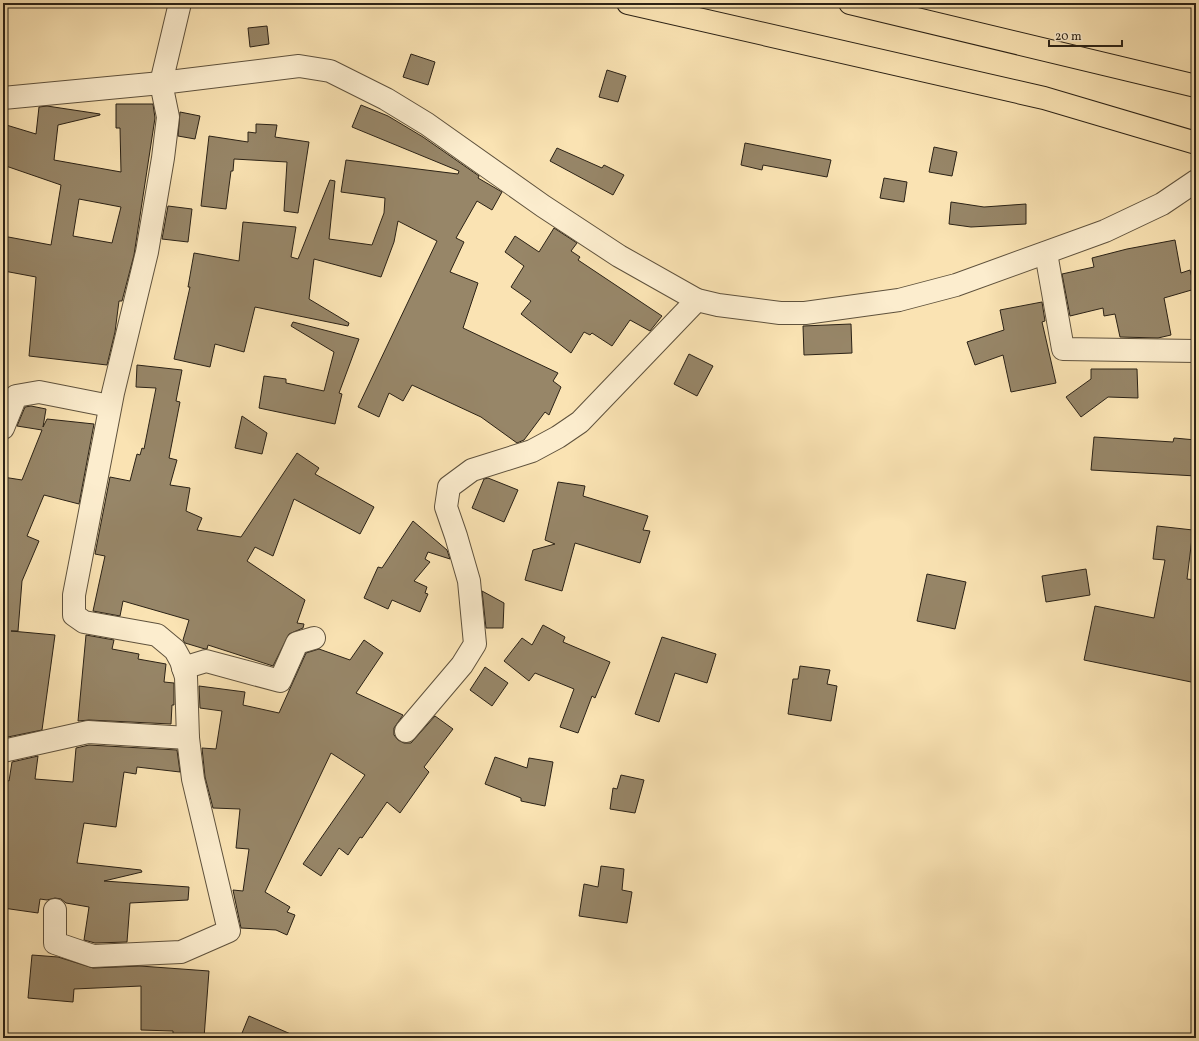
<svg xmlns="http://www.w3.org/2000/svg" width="1199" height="1041" font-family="Vollkorn,serif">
	<rect width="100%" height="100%" fill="#fae3b3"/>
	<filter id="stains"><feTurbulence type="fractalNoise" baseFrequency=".005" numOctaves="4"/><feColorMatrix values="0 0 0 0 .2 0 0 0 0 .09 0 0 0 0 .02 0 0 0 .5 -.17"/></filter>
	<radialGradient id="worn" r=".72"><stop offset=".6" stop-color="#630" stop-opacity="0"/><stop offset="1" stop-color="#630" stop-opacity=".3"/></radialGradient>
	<g fill="#978668" stroke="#2b2216" fill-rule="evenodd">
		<path d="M267,26L269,44L250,47L248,28Z"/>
		<path d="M411,54L435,62L428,85L403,77Z"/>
		<path d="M607,70L626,76L618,102L599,97Z"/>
		<path d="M116,104H153L155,118L134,255L122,301H119L115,332L107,365L29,356L36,277L4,271L6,258L3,257V236L51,245L61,185L3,165V124L36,134L39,107L47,106L100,114V115L58,125L54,160L121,172L120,128H116ZM79,199L121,207L112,243L73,236Z"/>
		<path d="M361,105L388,116L423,137L479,176L478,178L502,192L492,210L477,201L456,238L464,242L450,272L478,283L463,328L558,373L553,381L561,387L549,415L545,412L524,440L517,443L481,417L412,385L403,401L389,393L379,417L358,407L437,241L398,221L394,242L381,277L314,259L309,299L349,323L348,326L255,307L244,352L215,344L210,367L174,359L190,287H188L194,253L239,261L243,222L296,227L291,257L298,259L330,180L335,181L329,239L372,245L384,213L385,198L341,192L346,160L458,174L459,171L352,127Z"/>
		<path d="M180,112L200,116L195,139L178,136Z"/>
		<path d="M256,124L277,125L275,137L309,142L298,213L284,211L287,162L234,159L233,171H231L226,209L201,206L209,136L248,142V132L256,133Z"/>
		<path d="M745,143L831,160L827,177L763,165L762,170L741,165Z"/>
		<path d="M934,147L957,152L952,176L929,172Z"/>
		<path d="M557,148L602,168L604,165L624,175L613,195L550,161Z"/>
		<path d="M884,178L907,182L904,202L880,198Z"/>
		<path d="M951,202L984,207L1026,204V224L971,227L949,224Z"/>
		<path d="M168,206L192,209L188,242L162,239Z"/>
		<path d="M554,228L577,243L571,251L580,257L578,260L662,316L650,331L630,320L612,346L592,333L590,335L584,332L571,353L521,314L531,301L511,287L524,266L505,252L515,236L539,252Z"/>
		<path d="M1175,240L1181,273L1190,270L1195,289L1164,298L1171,335L1158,338L1120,337L1115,314L1104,316L1103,308L1070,316L1062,274L1094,267L1092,258L1127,249Z"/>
		<path d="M1042,302L1045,321L1042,322L1056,383L1011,392L1003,355L975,365L967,342L1004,330L1000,310Z"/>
		<path d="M293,322L359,339L339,393L342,394L335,424L259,408L264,376L286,379V383L324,391L334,352L291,326Z"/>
		<path d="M851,324L852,353L804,355L803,326Z"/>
		<path d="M689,354L713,366L697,396L674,384Z"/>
		<path d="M137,365L182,370L176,401L180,402L169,458L177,460L170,485L190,488L186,511L202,518L197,530L241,537L297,453L319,468L315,474L374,507L360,534L294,499L273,556L255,547L247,561L305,600L297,623L304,624L303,628L289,634L273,666L208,645L207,649H205L185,643L183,640L189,620L123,601L120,616L93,611L105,556L95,554L110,477L130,481L137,454L140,455L142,448L144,449L156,388L136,387Z"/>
		<path d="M1091,369H1137L1138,398L1108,397L1081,417L1066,397L1091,379Z"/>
		<path d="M31,406L46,409L43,427L47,419L94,424L79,504L44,495L27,536L39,541L22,581L18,631H11L55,635L42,730L3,738V477L22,480L42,430L17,426L25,407Z"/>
		<path d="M242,416L267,433L262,454L235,448Z"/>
		<path d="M1094,437L1173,442L1174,438L1196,440V476L1091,470Z"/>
		<path d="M488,478L518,490L504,522L472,508L484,479Z"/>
		<path d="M558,482L585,486L583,496L648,516L643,530L650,531L640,563L575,543L562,591L525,580L533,550L555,544L545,540Z"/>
		<path d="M413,521L447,550L450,559L428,552L425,559L430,562L414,581L427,587L425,593L428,594L420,612L392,600L388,609L364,598L378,567L382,568Z"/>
		<path d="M1157,526L1193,530L1187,579L1196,580V683L1084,660L1095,606L1154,618L1165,560L1153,559Z"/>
		<path d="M1086,569L1090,595L1046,602L1042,576Z"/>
		<path d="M927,574L966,582L955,629L917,621Z"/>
		<path d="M482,591L504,603L503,628H486Z"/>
		<path d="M543,625L565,637L563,642L610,662L595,698L592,696L578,733L560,727L574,689L535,673L529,681L504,661L522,638L532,645Z"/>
		<path d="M86,635L114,640L112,649L139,654L138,659L166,664L164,682L174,683V705H172L171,724L89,720L78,721Z"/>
		<path d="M662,637L716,654L707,683L675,673L659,722L635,714Z"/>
		<path d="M364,640L383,653L356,693L403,715L394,728V735L398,740L404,743H411L435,716L453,729L424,767L429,772L400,813L387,802L362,838L360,837L348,855L339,848L321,876L303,864L365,775L331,753L265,892L290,907L287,912L295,915L287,935L276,930L241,928L233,890L243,891L249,849L236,848L240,809L213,808L205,777L202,748L216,749L222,711L200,708L199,686L245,692L243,705L279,713L306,653L319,649L350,660Z"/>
		<path d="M800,666L830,670L827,684L837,686L831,721L788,714L793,679H798Z"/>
		<path d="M485,667L508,683L492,706L470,690Z"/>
		<path d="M89,745L177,750L180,772L137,767L136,774L124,772L116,827L84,823L77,863L141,870L142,872L104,881L189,887L188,900L130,903L127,942L95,943L84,940L89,907L66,903L61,899L55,898L47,900L40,899L38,913L3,908V801L6,780L9,781L12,762L38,756L35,779L73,782L76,748Z"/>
		<path d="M495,757L527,768L529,758L553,762L545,806L521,801V798L485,784Z"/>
		<path d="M621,775L644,780L635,813L610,809L613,788L617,789Z"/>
		<path d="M601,866L624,869L622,890L632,892L627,923L579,916L584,884L598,887Z"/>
		<path d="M32,955L58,957L93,968L140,966L209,971L204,1038L173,1034V1031L141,1030V986L74,989L73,1002L28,998Z"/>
		<path d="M249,1016L300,1038H240Z"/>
	</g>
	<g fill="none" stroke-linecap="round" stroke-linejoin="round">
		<g stroke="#5f523d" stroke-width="24">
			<g id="minor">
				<path d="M3,98L161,83L299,66L330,71L386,99L427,124L543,206L619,256L697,300L718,305L780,313H805L899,300L956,285L1105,231L1162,204L1196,181"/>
				<path d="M1046,253L1063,349L1196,351"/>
				<path d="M3,428L16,396L39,392L110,406"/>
				<path d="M183,668L206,661L280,681L297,643L314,638"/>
				<path d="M406,731L462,665L475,644L469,581L456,536L446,507L449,487L472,470L532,451L558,437L580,422L697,300"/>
				<path d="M3,751L88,732L188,738"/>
				<path d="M55,910V943L93,956L181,952L229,931L193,779L188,738L186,677L181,661L175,650L157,635L84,622L74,615V595L113,393L147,252L163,158L168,117L161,83L180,3"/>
			</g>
		</g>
		<g stroke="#2b2216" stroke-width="24">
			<g id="major">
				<path d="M628,3L1044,98L1196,143"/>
				<path d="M850,3L1196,86"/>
			</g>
		</g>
		<use href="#minor" stroke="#fcedce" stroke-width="22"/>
		<use href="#major" stroke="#fae3b3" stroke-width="22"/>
	</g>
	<rect width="1199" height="1041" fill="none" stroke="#fae3b3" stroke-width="16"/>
	<rect x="4" y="4" width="1191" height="1033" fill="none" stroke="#2b2216" stroke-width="2"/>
	<rect x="8" y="8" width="1183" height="1025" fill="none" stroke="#2b2216"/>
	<path d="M1049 40v6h73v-6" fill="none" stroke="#2b2216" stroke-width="2"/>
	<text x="1055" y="40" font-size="12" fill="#2b2216" stroke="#fcedce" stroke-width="3" paint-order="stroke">20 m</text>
	<rect width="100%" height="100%" filter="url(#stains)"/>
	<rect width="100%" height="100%" fill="url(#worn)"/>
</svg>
